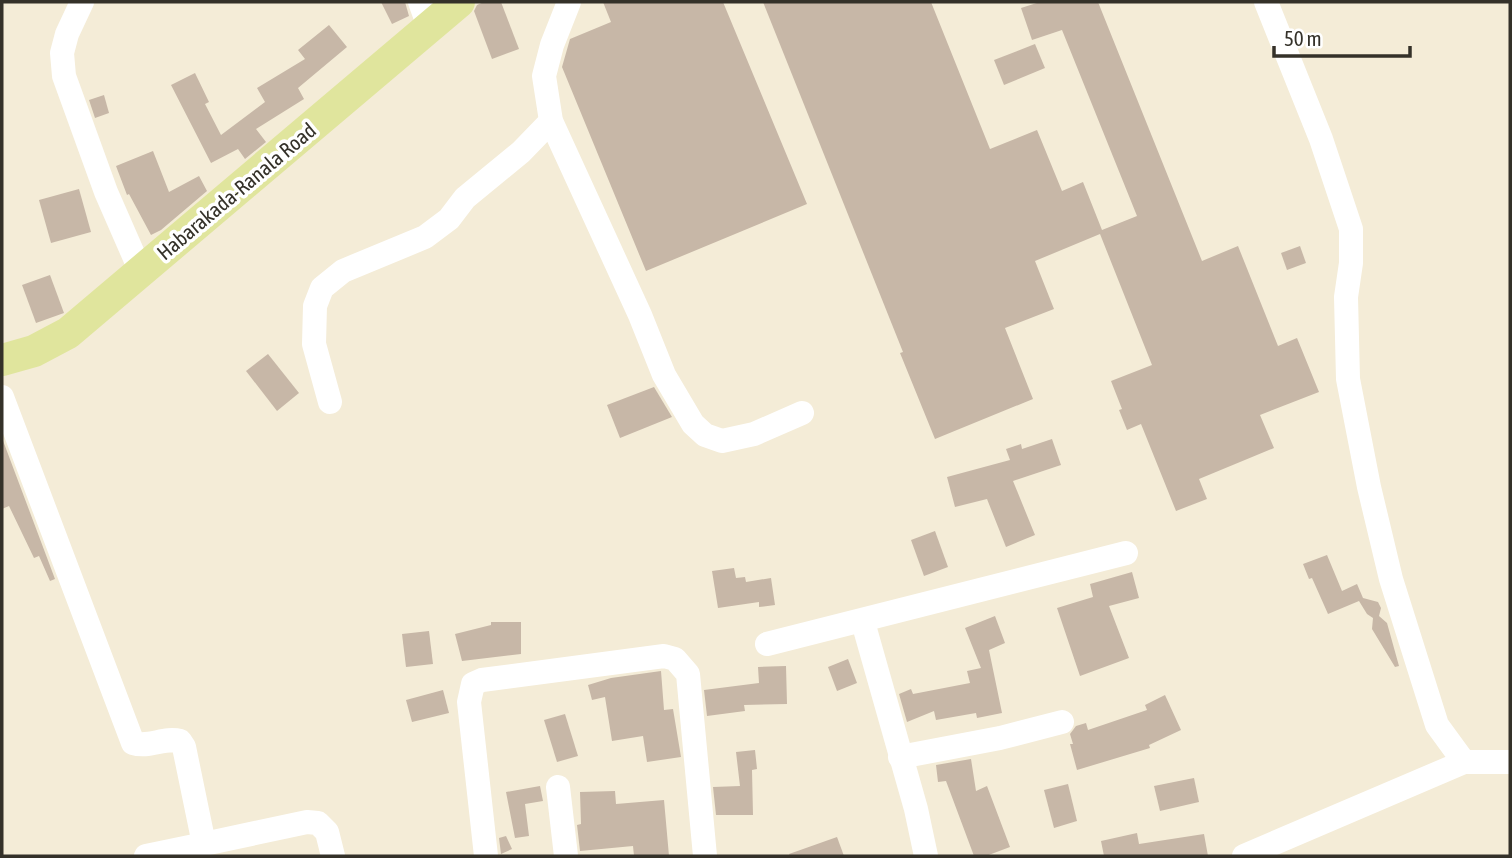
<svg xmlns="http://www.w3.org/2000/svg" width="1512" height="858" font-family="'Asap Condensed',sans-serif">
	<rect width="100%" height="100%" fill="#f4ecd7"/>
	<g fill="#c7b7a7">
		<path d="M381,2H405L409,16L392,24Z"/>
		<path d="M484,2H501L519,49L492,59L474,11L477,5Z"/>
		<path d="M603,2H723L807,204L646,271L562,67L570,39L611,22Z"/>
		<path d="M763,2H931L990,149L1037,130L1062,191L1083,182L1102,230L1137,216L1062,30L1032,40L1021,8L1040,2H1098L1202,261L1238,246L1278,346L1297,338L1319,392L1260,415L1274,448L1199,479L1207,499L1176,511L1141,424L1127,430L1119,410L1122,409L1111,381L1152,365L1100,234L1035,261L1054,309L1005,328L1033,399L935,439L900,353L903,352Z"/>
		<path d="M329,25L347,47L298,88L304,99L256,129L266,142L245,159L238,149L211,163L171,85L195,73L209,102L205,104L221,135L265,102L257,88L305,59L298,50Z"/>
		<path d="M1035,44L1045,68L1004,85L994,60Z"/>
		<path d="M104,95L109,113L95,118L89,100Z"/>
		<path d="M153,151L169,192L199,176L207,191L161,230L151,235L129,194L127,195L116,166Z"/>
		<path d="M79,189L91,232L51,243L39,200Z"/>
		<path d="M1300,246L1306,263L1287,270L1281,253Z"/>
		<path d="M50,275L64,313L36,323L22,285Z"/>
		<path d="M268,354L299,393L277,411L246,371Z"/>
		<path d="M654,387L672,417L620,438L607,405Z"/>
		<path d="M2,438L55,579L50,581L39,556L34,558L9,506L2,509Z"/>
		<path d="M1052,439L1061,465L1013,481L1035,535L1006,547L987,499L955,507L947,477L1010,460L1006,449L1021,444L1022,449Z"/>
		<path d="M935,531L948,567L924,576L911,540Z"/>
		<path d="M1327,555L1342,591L1357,584L1363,598L1378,602L1381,608L1379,616L1387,623L1399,666L1395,667L1372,629L1373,618L1367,614L1359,601L1328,614L1312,578L1309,579L1303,564Z"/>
		<path d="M734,568L736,578L745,577L746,582L771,578L775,605L759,607V602L718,608L712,571Z"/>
		<path d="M1132,572L1139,598L1109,606L1129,658L1080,676L1057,608L1093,597L1090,584Z"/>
		<path d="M995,616L1005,643L989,650L1002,713L977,718L976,713L936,720L934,711L907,722L899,694L911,689L913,694L970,683L967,671L981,668L965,628Z"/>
		<path d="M491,622H521V654L462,661L455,634L491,625Z"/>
		<path d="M429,631L433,664L406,667L402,634Z"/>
		<path d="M848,659L857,683L837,691L828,667Z"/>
		<path d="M786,666L787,704L744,705L745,711L707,716L704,690L759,683L758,667Z"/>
		<path d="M661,671L664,710L673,709L681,757L647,762L643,736L612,741L605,697L592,700L588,685L611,678Z"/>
		<path d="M443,690L449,713L412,722L406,700Z"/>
		<path d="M1165,695L1181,730L1149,745L1150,748L1077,770L1070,744H1073L1070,734L1076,726L1086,723L1088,730L1147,710L1145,705Z"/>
		<path d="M565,714L578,756L557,762L544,720Z"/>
		<path d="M755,750L757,769L752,770L753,815H716L713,787L740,786L736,752Z"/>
		<path d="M971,759L976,791L987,786L1010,847L986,856H974L946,781L938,782L936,765Z"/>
		<path d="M1194,778L1199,802L1160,811L1154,786Z"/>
		<path d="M1068,784L1077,821L1054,828L1044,790Z"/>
		<path d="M540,786L543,801L525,804L529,836L515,838L506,792Z"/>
		<path d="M615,791L616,804L664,800L669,856H634L633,846L580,851L577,825L581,824L580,792Z"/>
		<path d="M1137,833L1139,844L1204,834L1208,856H1104L1101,841Z"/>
		<path d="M506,836L512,849L501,854L499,838Z"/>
		<path d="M837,837L844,856H790L789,854Z"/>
	</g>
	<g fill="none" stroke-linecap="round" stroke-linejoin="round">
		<g stroke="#fff" stroke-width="24">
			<path d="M82,2L67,34L62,53L64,76L106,192L141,272"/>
			<path d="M420,2L429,27"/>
			<path d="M569,2L552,45L544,76L551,121L640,315L664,375L693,424L705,435L722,441L754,434L802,413"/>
			<path d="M1266,2L1321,139L1351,229V263L1346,297L1348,379L1369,487L1391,579L1437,725L1464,762"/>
			<path d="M2,397L133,743C149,748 164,737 180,741L184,747L204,844L307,822L318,823L327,832L333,856"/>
			<path d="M330,402L314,344L315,306L322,288L343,271L425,237L449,219L465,198L521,152L551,121"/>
			<path d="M863,622L916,809L926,856"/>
			<path d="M767,644L1126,553"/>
			<path d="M900,757L1000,738L1062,722"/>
			<path d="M558,787L566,856"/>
			<path d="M146,856L204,844"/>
			<path d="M486,856L469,702L473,684L482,680L664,656L675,659L688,674L705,856"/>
			<path d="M1244,856L1464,762H1510"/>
		</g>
		<path stroke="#e0e59d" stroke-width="32" d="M2,360L34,351L68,333L459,2"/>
	</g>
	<g text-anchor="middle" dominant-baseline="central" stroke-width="7" stroke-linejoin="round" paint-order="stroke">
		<g font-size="21" fill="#343129" stroke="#fff">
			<text transform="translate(236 191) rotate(-40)">Habarakada-Ranala Road</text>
		</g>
	</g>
	<rect width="1512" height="858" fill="none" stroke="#343129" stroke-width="7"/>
	<path d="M1274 46v10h136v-10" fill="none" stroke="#343129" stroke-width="3.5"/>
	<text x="1284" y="46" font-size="21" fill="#343129" stroke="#ffffff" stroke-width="5" paint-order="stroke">50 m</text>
</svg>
